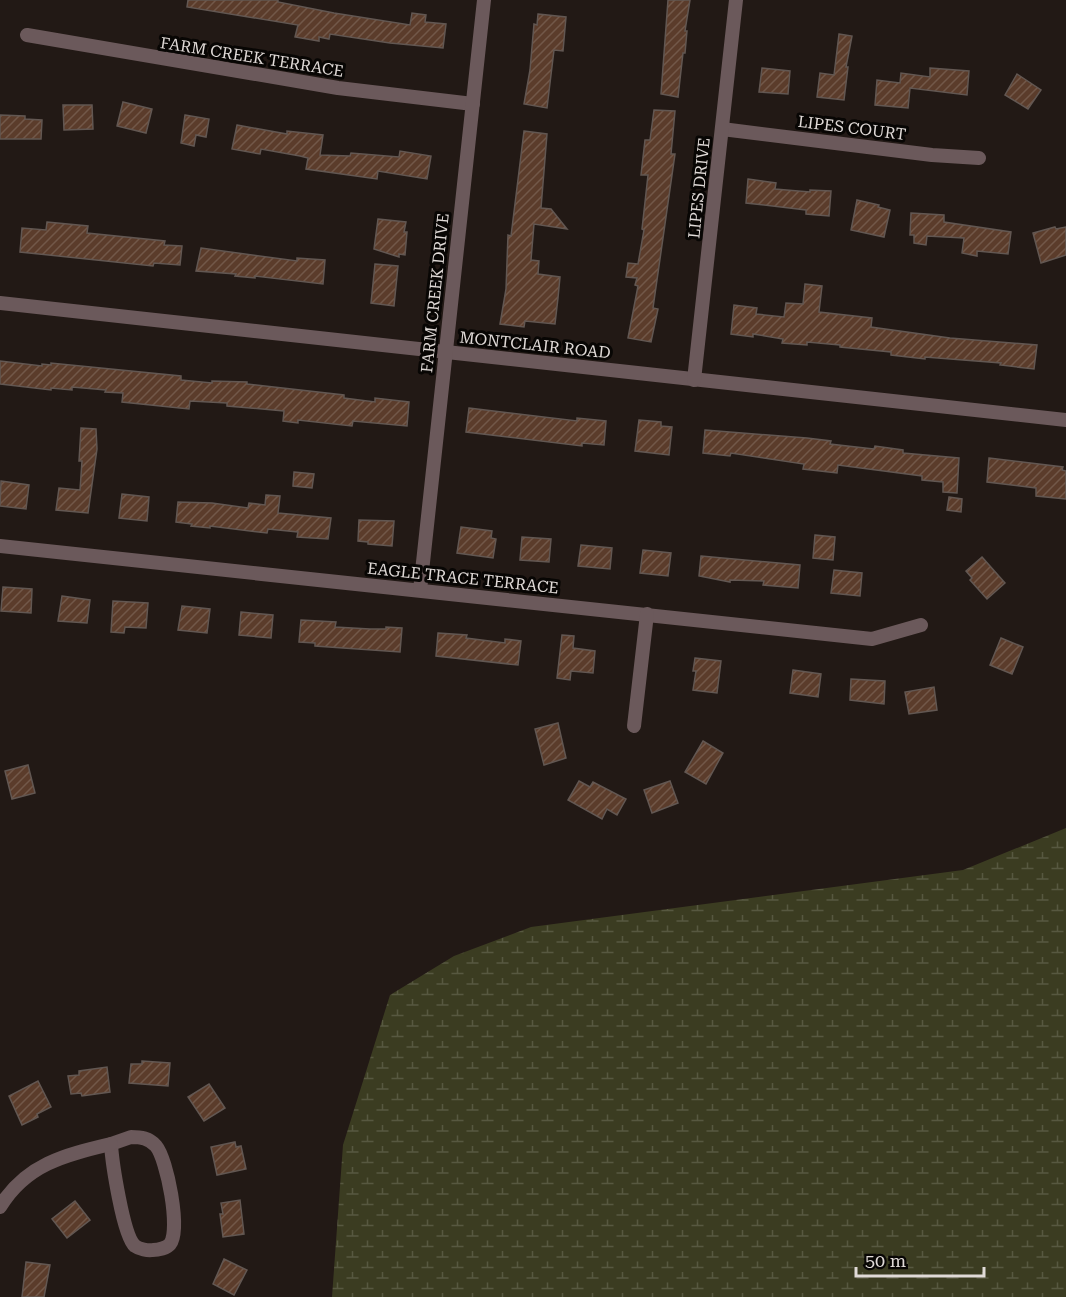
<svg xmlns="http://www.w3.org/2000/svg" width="1066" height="1297" font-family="'Roboto Serif',serif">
	<defs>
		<pattern id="wetland-marsh" width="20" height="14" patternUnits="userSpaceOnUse" patternTransform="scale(1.5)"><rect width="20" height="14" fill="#3b3c21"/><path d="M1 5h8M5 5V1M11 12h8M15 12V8" fill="none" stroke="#575840"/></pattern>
		<pattern id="building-hatch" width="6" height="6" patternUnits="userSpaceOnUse" patternTransform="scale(1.5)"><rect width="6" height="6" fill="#5b3c2b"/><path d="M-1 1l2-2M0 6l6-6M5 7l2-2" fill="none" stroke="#725849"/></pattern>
	</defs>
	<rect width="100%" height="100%" fill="#221915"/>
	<path fill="url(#wetland-marsh)" d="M1066,828V1297H332L343,1145L390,995L454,956L531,927L963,870Z"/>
	<g fill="url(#building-hatch)" stroke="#625752" stroke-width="1.5">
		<path d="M188,0H278V2L334,13L410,25L412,13L426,15L425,22L446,24L443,48L390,43L330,34L329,39L319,37V41L295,37L298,25L187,7Z"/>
		<path d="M668,0H690L685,31H687L685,53H683L678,97L661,94Z"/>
		<path d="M538,14L566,17L563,51L554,50L547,108L524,104L530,70L534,24L537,25Z"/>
		<path d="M839,34L852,36L846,67H848L844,100L817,97L820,73L834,75Z"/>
		<path d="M762,68L790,71L788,94L759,92Z"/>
		<path d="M930,68L969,71L967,95L910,88L908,108L875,105L877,80L900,83L901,73L930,77Z"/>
		<path d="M1017,74L1041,90L1028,109L1005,95Z"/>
		<path d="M123,102L152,109L146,133L117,126Z"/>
		<path d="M63,105H92L93,129L64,130Z"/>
		<path d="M654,110L675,111L671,154H675L653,308L658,309L651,342L628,338L638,286L635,285L637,278L626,277L628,263L638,264L644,230L642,229L648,175H641L645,140H650Z"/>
		<path d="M0,115L25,116V119L42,120L41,139H0Z"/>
		<path d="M185,115L209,119L206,137L196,135L194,146L181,143Z"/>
		<path d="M237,125L287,134V131L323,135L320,155L350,156L351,153L399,157L400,151L431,156L427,179L378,171L377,179L306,169L308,158L300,156L261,149L260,154L232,149Z"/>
		<path d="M524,131L547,134L541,208L551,209L567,229L534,224L531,260L539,261L538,274L560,277L558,298L555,324L525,321L524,327L500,324L506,289L508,235L511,236Z"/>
		<path d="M748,179L776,183L775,189L810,192V190L831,191L829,216L806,214V210L746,203Z"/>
		<path d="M857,200L879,205L878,207L890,210L884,237L851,230Z"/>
		<path d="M911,213L944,215V222L1011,232L1008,254L977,251V256L962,253L964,238L927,236L926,245L914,243V235H910Z"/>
		<path d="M378,219L406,222L404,232H407L405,255L399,254V257L374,249Z"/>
		<path d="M47,222L88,226L87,233L165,241L164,245L182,246L180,265L154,263L153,266L20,252L22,228L46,230Z"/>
		<path d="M1055,227L1056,229L1066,227V255L1041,263L1033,233Z"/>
		<path d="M201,248L297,261V258L325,260L323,284L255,276V278L235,276L236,274L196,271Z"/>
		<path d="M375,264L398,266L394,306L371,303Z"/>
		<path d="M805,284L822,286L819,312L872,318L871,327L950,338L1037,345L1034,369L1000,365L1001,363L925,357V359L891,355V352L840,347V345L807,342V345L782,343L783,339L753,334V337L731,334L734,305L757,308L756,314L784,317L786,303L803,304Z"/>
		<path d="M0,361L42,366V364L51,365V363L181,376V380L212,383V381L247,382V384L344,395V398L375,402V398L409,402L407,426L353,421L352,426L298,420V423L283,421L284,411L227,406V403L190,401L189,409L122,402L123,393L105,392L106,390L72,387V390L51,388V390L0,384Z"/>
		<path d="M469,408L577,421V418L606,421L604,445L582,443V446L466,432Z"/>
		<path d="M639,420L661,422V426L672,427L669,455L635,451Z"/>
		<path d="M81,428L96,429L97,449L88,513L56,510L59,488L80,490L82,461H79Z"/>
		<path d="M705,430L807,438L831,441L830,444L865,448L874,449L875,446L903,450V453L959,458L957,493L943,492V482L922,480V476L838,465L837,473L803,469L804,464L731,453L730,456L703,453Z"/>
		<path d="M989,458L1063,467L1062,470L1066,471V499L1036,496V488L987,482Z"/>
		<path d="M294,472L314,474L312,488L293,486Z"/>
		<path d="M1,481L29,485L26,509L0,506Z"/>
		<path d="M122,494L149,497L147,521L119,518Z"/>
		<path d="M266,495L280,496L278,513L331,518L328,539L297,537L298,532L268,529L267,533L210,526V528L191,526L192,524L176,522L178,502L212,503L248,508L249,503L265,505Z"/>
		<path d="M949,497L962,499L961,512L947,510Z"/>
		<path d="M359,520L394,521L392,546L368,544V542L358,541Z"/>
		<path d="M461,527L492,531L491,538L496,539L493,558L457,553Z"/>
		<path d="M815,535L835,537L833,560L813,558Z"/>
		<path d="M522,537L551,539L549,562L520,560Z"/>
		<path d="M581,545L612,548L610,569L578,566Z"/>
		<path d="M643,550L671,553L668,576L640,573Z"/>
		<path d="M701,556L800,565L798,588L763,585L764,581L730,580V582L699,576Z"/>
		<path d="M982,557L1005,583L987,599L970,580L972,578L966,571Z"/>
		<path d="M834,570L862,573L860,596L831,593Z"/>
		<path d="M3,587L32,589L31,613L1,611Z"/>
		<path d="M62,596L90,600L87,623L58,621Z"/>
		<path d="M113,601L148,603L146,628L125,627L124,633L111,632Z"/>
		<path d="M182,606L210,609L207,633L178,630Z"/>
		<path d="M241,612L273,615L271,638L239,635Z"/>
		<path d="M301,620L336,622L335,627L370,629H386V627L402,628L400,652L315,646V643L299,642Z"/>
		<path d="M438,633L467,635L466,638L505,643V639L521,641L518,665L436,656Z"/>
		<path d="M562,635L574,636L573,648L595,651L593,673L571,671L570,680L557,678Z"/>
		<path d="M1001,638L1023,647L1012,674L990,665Z"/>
		<path d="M695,658L721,661L717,693L693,690L696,671H693Z"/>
		<path d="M793,670L821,674L818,697L790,693Z"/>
		<path d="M851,679L885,681L884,704L850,700Z"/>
		<path d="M934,687L937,710L909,714L905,692Z"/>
		<path d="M558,723L566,758L544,765L535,729Z"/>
		<path d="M703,741L723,753L706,784L685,772Z"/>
		<path d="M28,765L35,793L12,799L5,771Z"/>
		<path d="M579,781L590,787L593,782L626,799L617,815L607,809L602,819L568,800Z"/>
		<path d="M670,781L678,803L652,813L644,790Z"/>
		<path d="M142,1061L170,1063L168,1086L129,1083L131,1064H142Z"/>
		<path d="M107,1067L110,1092L82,1096L81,1093L71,1094L68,1076L79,1075V1071Z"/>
		<path d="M38,1081L51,1107L37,1114L38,1117L22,1125L9,1096Z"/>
		<path d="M209,1084L225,1108L204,1121L188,1097Z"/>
		<path d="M235,1142L236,1147L241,1146L246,1169L217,1175L211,1147Z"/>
		<path d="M240,1200L244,1234L223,1237L220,1214H223L221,1203Z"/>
		<path d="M75,1201L90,1220L67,1238L52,1219Z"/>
		<path d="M224,1259L247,1270L234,1295L213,1284Z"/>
		<path d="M26,1262L50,1265L44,1297H22Z"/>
	</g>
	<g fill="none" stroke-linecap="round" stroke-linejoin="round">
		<g stroke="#6b595b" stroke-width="14">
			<path d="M27,35L338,88L473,104"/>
			<path d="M722,129L932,155L979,158"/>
			<path d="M0,303L1066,420"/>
			<path d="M694,380L736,0"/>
			<path d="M0,546L872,639L921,625"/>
			<path d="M420,590L484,0"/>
			<path d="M634,726L647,614"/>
			<path d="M131,1137C141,1137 149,1138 156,1146C167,1159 181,1230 170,1244C167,1248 158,1250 153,1250C148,1251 139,1249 135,1246C123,1236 112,1161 111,1144Z"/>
			<path d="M0,1207C26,1164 65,1155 111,1144"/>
		</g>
	</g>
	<g text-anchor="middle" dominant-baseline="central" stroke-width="6" stroke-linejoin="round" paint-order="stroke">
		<g font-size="16" fill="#e0dad7" stroke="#080604">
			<text transform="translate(252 57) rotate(9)">FARM CREEK TERRACE</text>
			<text transform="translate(852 128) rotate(7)">LIPES COURT</text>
			<text transform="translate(699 188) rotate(-84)">LIPES DRIVE</text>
			<text transform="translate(435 293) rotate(-84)">FARM CREEK DRIVE</text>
			<text transform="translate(535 345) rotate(6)">MONTCLAIR ROAD</text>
			<text transform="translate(463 578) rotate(6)">EAGLE TRACE TERRACE</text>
		</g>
	</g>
	<path d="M856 1267v9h128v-9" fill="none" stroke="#e0dad7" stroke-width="3"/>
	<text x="865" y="1267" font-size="18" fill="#e0dad7" stroke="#080604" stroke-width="4.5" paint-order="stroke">50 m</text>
</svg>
